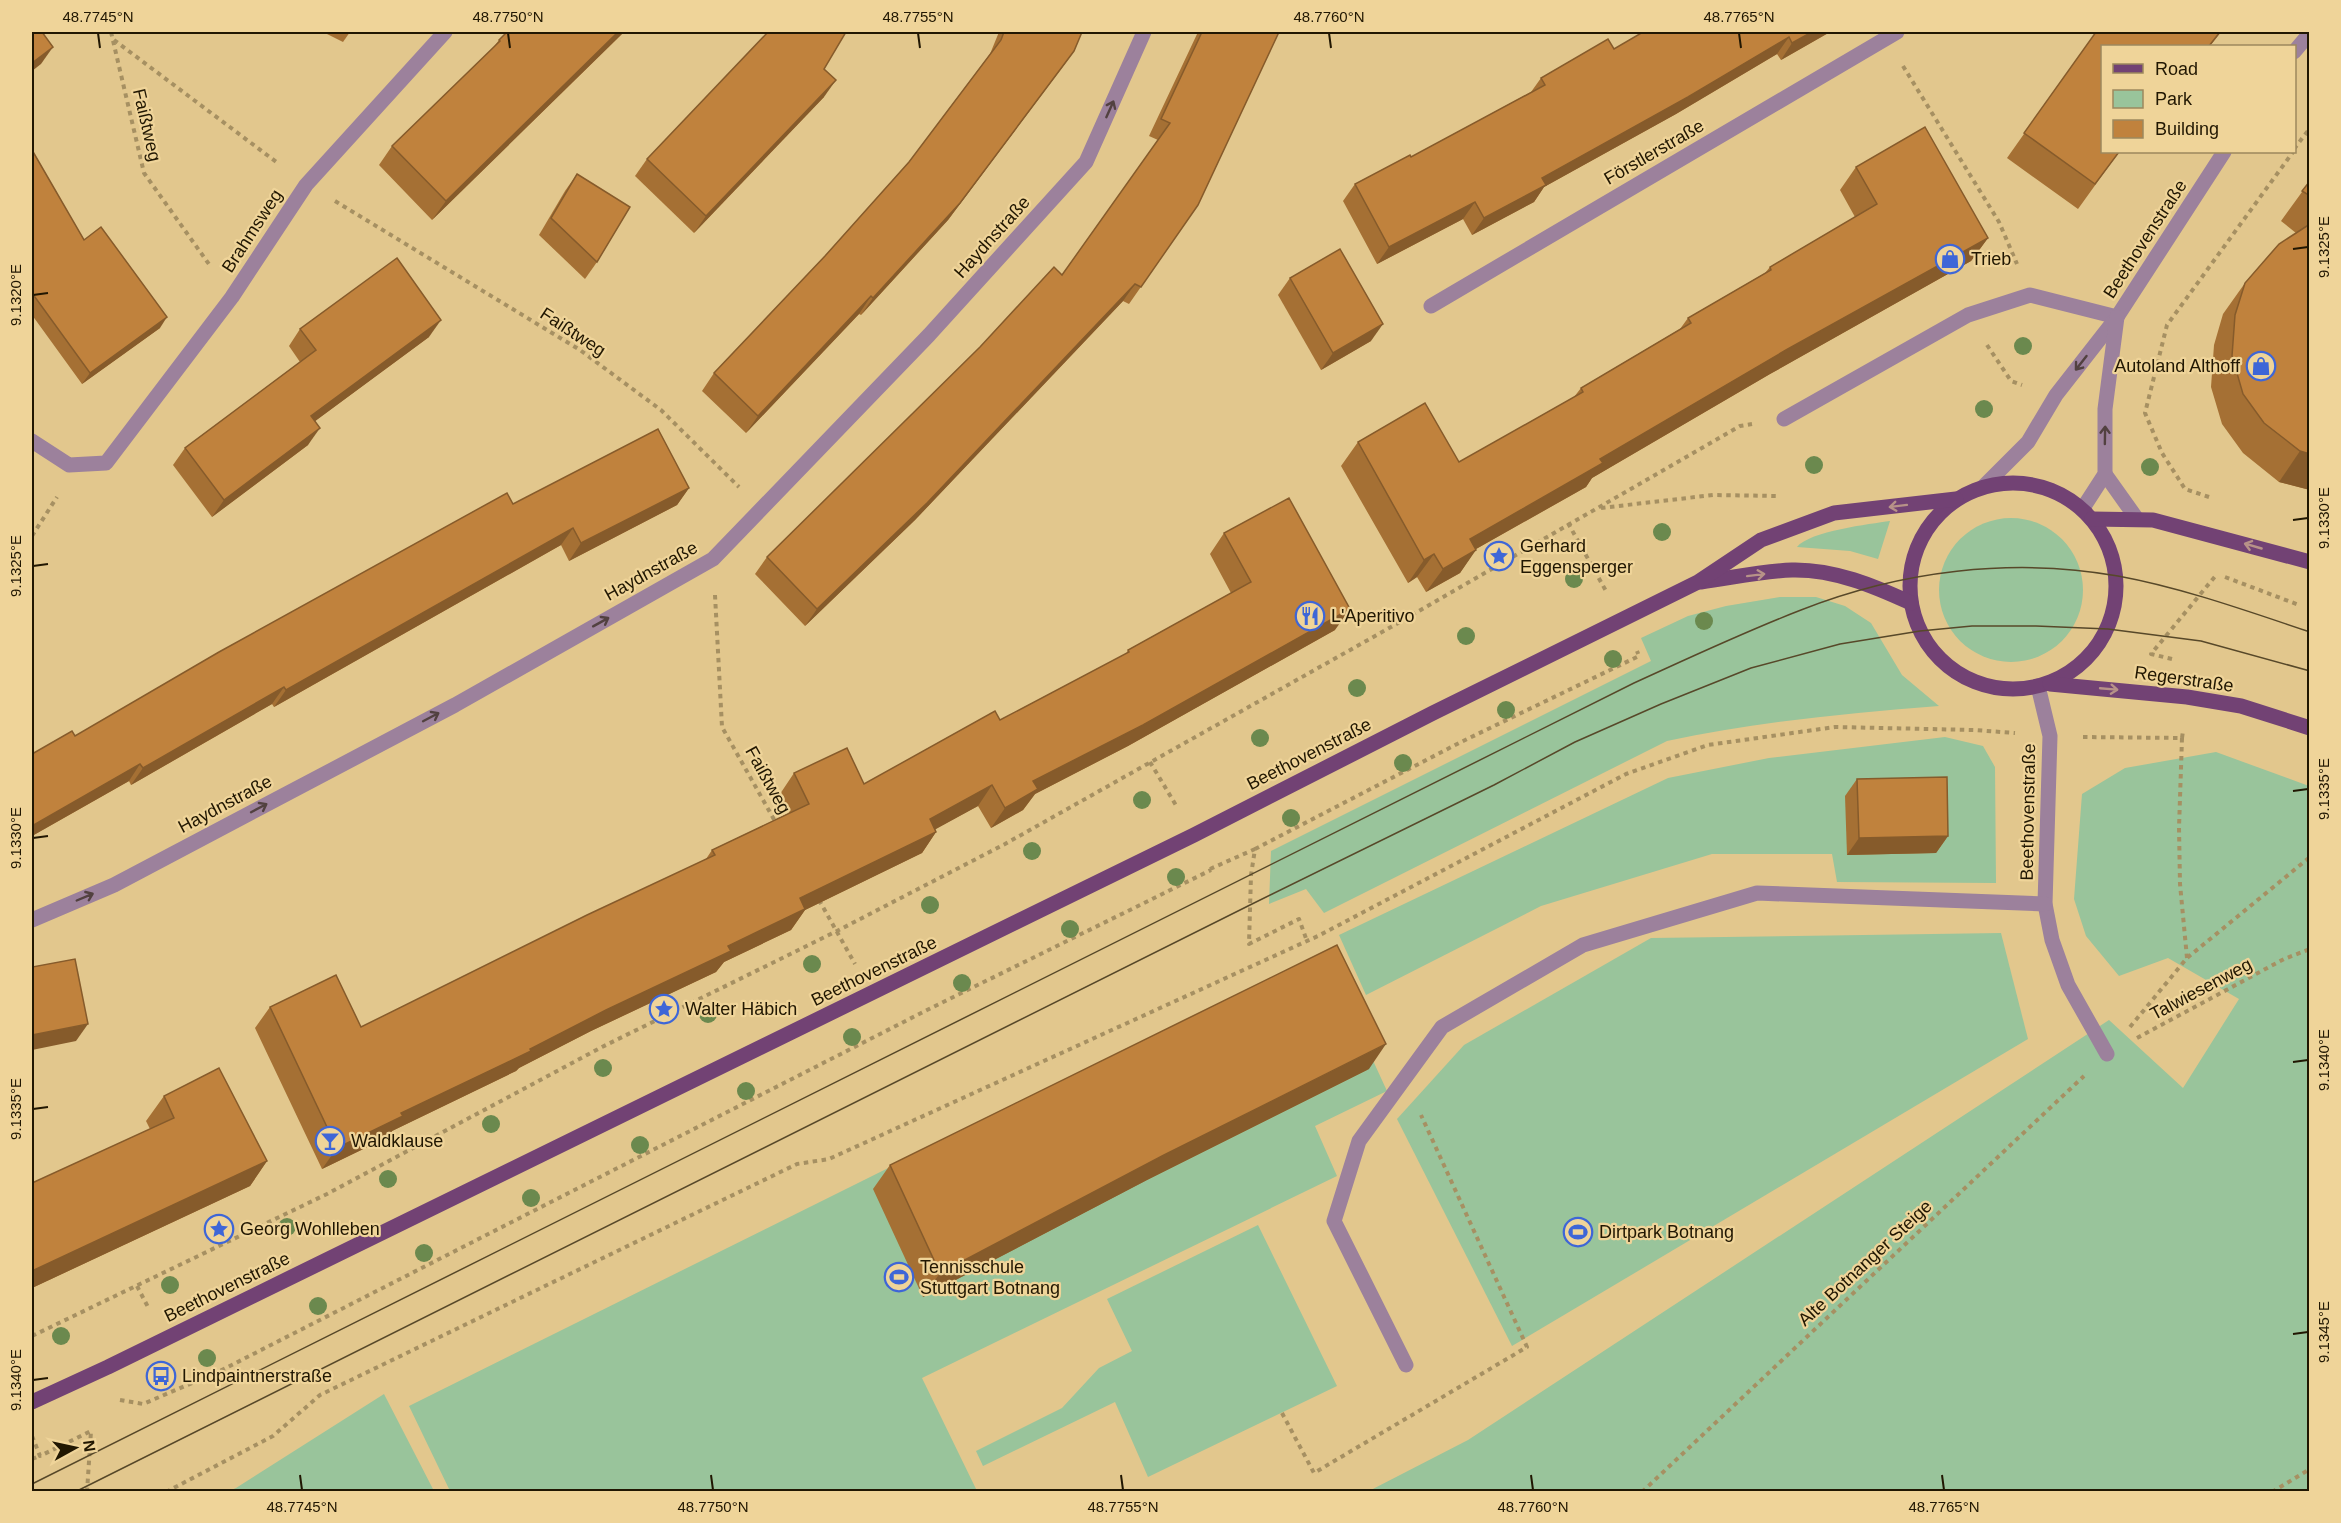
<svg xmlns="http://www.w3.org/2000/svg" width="2341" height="1523" font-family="Helvetica,sans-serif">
	<rect width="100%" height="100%" fill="#e2c78d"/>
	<g fill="#99c49b">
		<circle cx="2011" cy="590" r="72"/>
		<path d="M1890,521L1878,559L1850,551L1797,547C1810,531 1870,524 1890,521Z"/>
		<path d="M1780,597H1816L1845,606L1871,623L1902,675L1939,706C1847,713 1757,722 1667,741L1324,913L1306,889L1269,904L1271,851L1651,661L1641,638L1688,616L1726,606Z"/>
		<path d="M1945,737L1983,746L1995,767L1996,883L1837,882L1832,854H1712L1541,906L1366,995L1339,935L1668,778L1769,758Z"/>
		<path d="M2216,752L2309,786V1491L1367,1492L1468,1440L2109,1020L2183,1088L2239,999L2168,958L2119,976L2086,936L2074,899L2082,794L2125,768Z"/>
		<path d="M2001,933L2028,1039L1512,1346L1397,1119L1464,1045L1651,938Z"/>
		<path d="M1323,952L1387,1091L1315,1126L1337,1176L922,1378L977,1491H450L409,1406Z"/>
		<path d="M1258,1225L1337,1386L1148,1477L1115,1402L983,1466L976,1451L1062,1408L1099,1368L1132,1351L1107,1299Z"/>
		<path d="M384,1394L434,1491H229L236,1488Z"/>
	</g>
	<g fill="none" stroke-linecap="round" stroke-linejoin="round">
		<g stroke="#a69062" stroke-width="4" stroke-dasharray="4.5 4.5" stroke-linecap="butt">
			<path d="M111,32L144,173L211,267"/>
			<path d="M114,40L279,164"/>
			<path d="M1903,66L1999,222L2017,264"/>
			<path d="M2294,149L2310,128"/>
			<path d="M335,201L580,350L661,410L739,487"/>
			<path d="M1987,345L2011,381L2022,385"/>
			<path d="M2209,497L2185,489L2162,453L2145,413L2167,325L2293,152"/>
			<path d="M1601,508L1713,495L1779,496"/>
			<path d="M1568,523L1606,591"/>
			<path d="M32,536L57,497"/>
			<path d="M2225,577L2299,605"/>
			<path d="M715,595L722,727L776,823"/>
			<path d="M2172,659L2151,654L2217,574"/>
			<path d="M2083,737L2182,738L2183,731"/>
			<path d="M2182,738L2179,828L2180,884L2187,958"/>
			<path d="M1150,762L1177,807"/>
			<path d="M1255,849L1459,743L1639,656L1637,651"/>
			<path d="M1210,869L1255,849L1251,875L1249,944L1299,919L1307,941"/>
			<path d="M819,900L855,964"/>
			<path d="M2130,1027L2187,958L2310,857"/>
			<path d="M2137,1038L2284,959L2310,949"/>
			<path d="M137,1286L149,1309"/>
			<path d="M32,1336L327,1194L602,1047L837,931L1005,844L1391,627L1740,426L1752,424"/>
			<path d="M120,1400L143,1404L220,1371L927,1010L1211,870"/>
			<path d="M1282,1413L1314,1473L1527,1347L1421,1115"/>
			<path d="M32,1436L40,1456L91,1431L87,1492"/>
			<path d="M32,1459L40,1456"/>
			<path d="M166,1492L273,1436L320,1395L797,1164L829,1159L1318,936L1626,774L1708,745L1835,727L1974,730L2015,733"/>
			<path d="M1642,1492L2084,1076"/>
			<path d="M2272,1492L2310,1469"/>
		</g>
		<g stroke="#9c819c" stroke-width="15">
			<path d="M2294,52L2310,33"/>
			<path d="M1431,306L1897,32"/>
			<path d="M1784,419L1968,315L2030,295L2117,317"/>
			<path d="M32,441L69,465L106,463L232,297L306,185L445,32"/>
			<path d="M2105,474L2137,519"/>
			<path d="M1983,487L2028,442L2056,395L2117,317L2224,152"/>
			<path d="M2083,508L2105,474V409L2117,317"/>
			<path d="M2038,686L2050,736L2045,904L2052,940L2068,985L2107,1054"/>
			<path d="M32,920L114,885L455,705L713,559L929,335L1086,162L1144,32"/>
			<path d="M1406,1365L1334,1221L1359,1141L1442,1027L1583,945L1757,893L2045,904"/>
		</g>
		<g stroke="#724274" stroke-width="15">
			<circle cx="2013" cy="586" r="103"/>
			<path d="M2092,519L2153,520L2310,562"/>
			<path d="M1701,582C1731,578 1762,571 1792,570C1834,569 1874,586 1911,603"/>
			<path d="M2050,684L2187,697L2241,706L2310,728"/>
			<path d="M32,1402L108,1367L1194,835L1433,713L1698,582L1761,540L1834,513L1956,499"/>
		</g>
		<g stroke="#574829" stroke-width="1.5">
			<path d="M32,1484L1634,683C1689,658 1744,632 1801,610C1900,571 2012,557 2118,576C2183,588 2247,611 2310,632"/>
			<path d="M75,1492L1250,905L1494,785L1575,742L1661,704L1751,668L1840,644L1920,631L1972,626H2036L2108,629L2201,641L2310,671"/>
		</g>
	</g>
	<g fill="#6b894e">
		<circle cx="2023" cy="346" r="9"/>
		<circle cx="1984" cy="409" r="9"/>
		<circle cx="1814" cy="465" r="9"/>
		<circle cx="2150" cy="467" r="9"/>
		<circle cx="1662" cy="532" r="9"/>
		<circle cx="1574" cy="579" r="9"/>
		<circle cx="1704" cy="621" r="9"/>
		<circle cx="1466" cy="636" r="9"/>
		<circle cx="1613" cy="659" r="9"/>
		<circle cx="1357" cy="688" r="9"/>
		<circle cx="1506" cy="710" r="9"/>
		<circle cx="1260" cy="738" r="9"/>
		<circle cx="1403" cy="763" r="9"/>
		<circle cx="1142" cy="800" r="9"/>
		<circle cx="1291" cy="818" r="9"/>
		<circle cx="1032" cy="851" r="9"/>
		<circle cx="1176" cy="877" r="9"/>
		<circle cx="930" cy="905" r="9"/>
		<circle cx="1070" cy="929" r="9"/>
		<circle cx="812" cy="964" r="9"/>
		<circle cx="962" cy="983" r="9"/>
		<circle cx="708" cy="1014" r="9"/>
		<circle cx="852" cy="1037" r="9"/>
		<circle cx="603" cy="1068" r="9"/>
		<circle cx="746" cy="1091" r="9"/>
		<circle cx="491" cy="1124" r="9"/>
		<circle cx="640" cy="1145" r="9"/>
		<circle cx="388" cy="1179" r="9"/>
		<circle cx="531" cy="1198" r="9"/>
		<circle cx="287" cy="1227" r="9"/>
		<circle cx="424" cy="1253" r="9"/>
		<circle cx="170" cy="1285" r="9"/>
		<circle cx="318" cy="1306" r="9"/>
		<circle cx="61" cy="1336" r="9"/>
		<circle cx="207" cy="1358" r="9"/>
	</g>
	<g fill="#a57034">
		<path d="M323,32H350L343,42Z"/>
		<path d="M624,32L432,220L379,165L392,146L493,48L499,40Z"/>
		<path d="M999,32H1082L1074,51L1062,68L948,220L861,315L859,314L746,433L702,391L714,373L825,256L909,162L990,54Z"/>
		<path d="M1198,32H1279L1198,205L1129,304L1123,301L915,520L805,626L755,574L767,557L1062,275L1158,140L1149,136Z"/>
		<path d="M1643,32H1830L1781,60L1777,54L1676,114L1544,187L1534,202L1472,235L1463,219L1377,264L1343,201L1355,184L1411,157L1531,92L1541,78L1614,49Z"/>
		<path d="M2096,32H2221L2210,46H2103L2119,152L2078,209L2007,158Z"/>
		<path d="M824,69V97L694,233L635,176L647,159Z"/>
		<path d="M32,150L84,240L160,328L82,384L32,315Z"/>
		<path d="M1856,167L1988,238L1971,261L1770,374L1592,478L1586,487L1476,549L1460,573L1426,592L1417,577L1408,583L1341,466L1358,442L1459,462L1574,397L1581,388L1680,329L1688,318L1765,273L1770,267L1855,217L1840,190Z"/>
		<path d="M577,174L597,262L585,279L539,235L565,191Z"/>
		<path d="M2310,181V490L2279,482L2243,453L2222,424L2211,387L2214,345L2223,314L2245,283L2296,233L2281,221Z"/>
		<path d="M1290,278L1371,341L1321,370L1278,295Z"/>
		<path d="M300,329L429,337L315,421L308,445L212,517L173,465L185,448L300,362L289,346Z"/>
		<path d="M689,488L677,505L569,561L561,545L274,707L272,704L131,785L129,781L32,836V754L75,736L513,504Z"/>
		<path d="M1224,533L1335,630L1128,746L1035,794L1023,810L991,828L978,806L935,829L936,832L922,853L805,910L791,930L724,962L716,972L591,1031L519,1068L516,1071L392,1131L388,1137L322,1169L255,1028L270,1007L361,1027L706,859L712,850L789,813L780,794L794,773L864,784L1000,720L1126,654L1128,650L1231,593L1210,554Z"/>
		<path d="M1857,779L1948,836L1936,853L1847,855L1845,796Z"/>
		<path d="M1369,1069L1147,1180L923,1297L873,1189L890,1165Z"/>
		<path d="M164,1096L267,1161L250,1186L32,1288V1183L150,1129L146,1121Z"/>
	</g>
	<g fill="#865b2b">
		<path d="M618,32H624L432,220L446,201Z"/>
		<path d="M1812,32H1830L1781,60L1792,43Z"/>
		<path d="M1789,37L1777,54L1676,114L1544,187L1534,202L1472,235L1484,218L1542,178Z"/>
		<path d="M53,47L41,64L32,71V63Z"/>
		<path d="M1074,51L948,220L861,315L873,298Z"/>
		<path d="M836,80L824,97L694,233L706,216Z"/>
		<path d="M1475,202L1463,219L1377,264L1389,247Z"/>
		<path d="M1988,238L1971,261L1770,374L1592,478L1586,487L1453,562L1470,539L1600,459L1786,350Z"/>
		<path d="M1135,284L1123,301L915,520L805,626L817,609Z"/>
		<path d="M871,296L859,314L746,433L758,416Z"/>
		<path d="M167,317L160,328L82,384L90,373Z"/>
		<path d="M441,320L429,337L299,433L311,416Z"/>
		<path d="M1383,324L1371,341L1321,370L1333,353Z"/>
		<path d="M320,428L308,445L212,517L224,500Z"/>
		<path d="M2300,451L2310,454V490L2279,482Z"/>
		<path d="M689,488L677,505L569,561L581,543Z"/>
		<path d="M573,528L561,545L274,707L286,690Z"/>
		<path d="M1476,550L1460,573L1426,592L1443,569Z"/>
		<path d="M1434,554L1417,577L1408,583L1424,560Z"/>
		<path d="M1350,609L1335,630L1128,746L1035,794L1023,810L991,828L1005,808L1033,781Z"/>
		<path d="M284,687L272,704L131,785L143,768Z"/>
		<path d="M140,764L129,781L32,836V826Z"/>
		<path d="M992,785L978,806L916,840L930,819Z"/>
		<path d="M936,832L922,853L805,910L791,930L724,962L716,972L591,1031L519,1068L516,1071L392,1131L388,1137L322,1169L337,1148L401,1113L530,1049L728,946L800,898Z"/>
		<path d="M1948,836L1936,853L1847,855L1859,838Z"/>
		<path d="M88,1024L76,1041L32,1050V1035Z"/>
		<path d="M1386,1044L1369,1069L1147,1180L923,1297L940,1273L1164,1155Z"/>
		<path d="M267,1161L250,1186L32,1288V1271Z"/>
	</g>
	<g fill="#c0823d" stroke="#865b2b" stroke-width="1.5">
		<path d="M32,32H42L53,47L32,63Z"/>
		<path d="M507,32H618L446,201L392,146L500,41L499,40Z"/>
		<path d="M768,32H846L824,69L836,80L706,216L647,159Z"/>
		<path d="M1004,32H1082L1074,51L960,203L873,298L871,296L758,416L714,373L825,256L909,162L1001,40Z"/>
		<path d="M1202,32H1279L1198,205L1141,287L1135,284L927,503L817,609L767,557L980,347L1054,267L1062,275L1170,123L1161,119Z"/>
		<path d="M1643,32H1812L1792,43L1789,37L1688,97L1542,178L1546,185L1484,218L1475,202L1389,247L1355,184L1410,155L1411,157L1545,85L1541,78L1608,39L1614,49Z"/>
		<path d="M2096,32H2220L2209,46H2103V152H2119L2095,184L2024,133Z"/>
		<path d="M1925,127L1988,238L1786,350L1600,459L1603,463L1470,539L1476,550L1443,569L1434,554L1424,560L1358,442L1425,403L1459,462L1583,392L1581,388L1691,323L1688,318L1771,270L1770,267L1877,204L1856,167Z"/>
		<path d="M32,150L84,240L101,227L167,317L90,373L32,293Z"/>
		<path d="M577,174L630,207L597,262L551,218Z"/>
		<path d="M2310,181V196L2302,191Z"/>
		<path d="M2310,224V454L2300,451L2264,423L2243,394L2232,356L2235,315L2245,283L2279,244Z"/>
		<path d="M1340,249L1383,324L1333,353L1290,278Z"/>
		<path d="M397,258L441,320L311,416L320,428L224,500L185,448L316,350L300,329Z"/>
		<path d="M658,429L689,488L581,543L573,528L286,690L284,687L143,768L140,764L32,826V754L72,731L75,736L219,652L507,493L513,504Z"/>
		<path d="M1289,498L1350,609L1143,725L1033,781L1038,789L1005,808L992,785L930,819L936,832L800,898L805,909L728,946L731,951L606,1010L530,1049L531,1051L401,1113L403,1116L337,1148L270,1007L336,975L361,1027L587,915L715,855L712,850L809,804L794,773L847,748L864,784L995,711L1000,720L1129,652L1128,650L1251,582L1224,533Z"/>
		<path d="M1947,777L1948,836L1859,838L1857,779Z"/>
		<path d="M1337,945L1386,1044L1164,1155L940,1273L890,1165Z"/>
		<path d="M75,959L88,1024L32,1035V967Z"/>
		<path d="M219,1068L267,1161L32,1271V1183L174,1118L164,1096Z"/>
	</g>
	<defs><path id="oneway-shaft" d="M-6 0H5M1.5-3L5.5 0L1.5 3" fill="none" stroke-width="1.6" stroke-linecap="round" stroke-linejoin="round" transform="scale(1.5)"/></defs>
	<g stroke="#524140">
		<use href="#oneway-shaft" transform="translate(1110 109) rotate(-66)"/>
		<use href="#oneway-shaft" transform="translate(2081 363) rotate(128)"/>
		<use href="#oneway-shaft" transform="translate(2105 435) rotate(-89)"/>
		<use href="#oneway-shaft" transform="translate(601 622) rotate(-29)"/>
		<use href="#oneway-shaft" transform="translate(431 717) rotate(-28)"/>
		<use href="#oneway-shaft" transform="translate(259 808) rotate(-28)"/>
		<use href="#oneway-shaft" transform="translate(85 897) rotate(-23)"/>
	</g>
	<g stroke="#b79288">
		<use href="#oneway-shaft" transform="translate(1898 506) rotate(173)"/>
		<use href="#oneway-shaft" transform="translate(2253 546) rotate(-164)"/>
		<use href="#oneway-shaft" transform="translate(1756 575) rotate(-7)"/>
		<use href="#oneway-shaft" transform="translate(2109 689) rotate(5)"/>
	</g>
	<path fill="none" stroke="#211702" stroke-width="2" d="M98,33L100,48M508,33L510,48M918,33L920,48M1329,33L1331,48M1739,33L1741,48M2293,249L2308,247M33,295L48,293M2293,520L2308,518M33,566L48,564M2293,791L2308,789M33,838L48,836M2293,1062L2308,1060M33,1109L48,1107M2293,1334L2308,1332M33,1380L48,1378M300,1475L302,1490M711,1475L713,1490M1121,1475L1123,1490M1531,1475L1533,1490M1942,1475L1944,1490"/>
	<defs>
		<g id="shop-ring" transform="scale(1.5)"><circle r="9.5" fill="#efd499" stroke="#3e66d7" stroke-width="1.5"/><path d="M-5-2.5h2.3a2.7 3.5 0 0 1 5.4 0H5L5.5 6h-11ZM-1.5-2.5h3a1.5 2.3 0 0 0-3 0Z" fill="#3e66d7"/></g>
		<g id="sight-ring" transform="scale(1.5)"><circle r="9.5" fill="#efd499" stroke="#3e66d7" stroke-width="1.5"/><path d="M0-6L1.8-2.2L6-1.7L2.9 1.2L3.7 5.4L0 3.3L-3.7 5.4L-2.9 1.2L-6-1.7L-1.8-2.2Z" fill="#3e66d7"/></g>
		<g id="restaurant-ring" transform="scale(1.5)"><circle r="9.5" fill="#efd499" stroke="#3e66d7" stroke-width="1.5"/><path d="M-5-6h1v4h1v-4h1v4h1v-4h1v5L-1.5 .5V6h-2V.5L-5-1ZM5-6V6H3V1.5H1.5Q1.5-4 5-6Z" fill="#3e66d7"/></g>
		<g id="bar-ring" transform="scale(1.5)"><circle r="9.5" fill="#efd499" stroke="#3e66d7" stroke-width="1.5"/><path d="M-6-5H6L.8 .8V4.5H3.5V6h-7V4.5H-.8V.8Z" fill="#3e66d7"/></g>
		<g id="stadium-ring" transform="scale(1.5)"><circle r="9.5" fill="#efd499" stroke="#3e66d7" stroke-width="1.5"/><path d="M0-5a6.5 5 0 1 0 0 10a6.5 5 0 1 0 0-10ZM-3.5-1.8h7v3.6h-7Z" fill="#3e66d7"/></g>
		<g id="bus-ring" transform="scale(1.5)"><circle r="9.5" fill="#efd499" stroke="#3e66d7" stroke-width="1.5"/><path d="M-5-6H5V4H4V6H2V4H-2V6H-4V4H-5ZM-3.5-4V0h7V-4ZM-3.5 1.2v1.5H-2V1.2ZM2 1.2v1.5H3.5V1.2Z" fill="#3e66d7"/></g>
	</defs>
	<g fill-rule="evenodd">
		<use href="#shop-ring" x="1950" y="259"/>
		<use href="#shop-ring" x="2261" y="366"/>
		<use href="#sight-ring" x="1499" y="556"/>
		<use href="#restaurant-ring" x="1310" y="616"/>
		<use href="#sight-ring" x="664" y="1009"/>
		<use href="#bar-ring" x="330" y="1141"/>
		<use href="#sight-ring" x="219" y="1229"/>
		<use href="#stadium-ring" x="1578" y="1232"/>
		<use href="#stadium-ring" x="899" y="1277"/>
		<use href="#bus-ring" x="161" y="1376"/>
	</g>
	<g text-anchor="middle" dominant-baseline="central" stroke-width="4.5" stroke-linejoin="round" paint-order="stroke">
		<g font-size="18" fill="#211702" stroke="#efd499">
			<text transform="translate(147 125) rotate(77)">Faißtweg</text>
			<text transform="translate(1654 152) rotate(-30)">Förstlerstraße</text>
			<text transform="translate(252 231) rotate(-57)">Brahmsweg</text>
			<text transform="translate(992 237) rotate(-48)">Haydnstraße</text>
			<text transform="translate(2145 239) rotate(-57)">Beethovenstraße</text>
			<text transform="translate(573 332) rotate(33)">Faißtweg</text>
			<text transform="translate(651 571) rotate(-29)">Haydnstraße</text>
			<text transform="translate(2184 679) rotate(8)">Regerstraße</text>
			<text transform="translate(1309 754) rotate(-27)">Beethovenstraße</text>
			<text transform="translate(768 780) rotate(61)">Faißtweg</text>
			<text transform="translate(225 804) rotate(-28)">Haydnstraße</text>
			<text transform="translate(2028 812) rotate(-89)">Beethovenstraße</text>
			<text transform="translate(874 971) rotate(-26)">Beethovenstraße</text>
			<text transform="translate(2201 989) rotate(-28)">Talwiesenweg</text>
			<text transform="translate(1865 1263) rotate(-43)">Alte Botnanger Steige</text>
			<text transform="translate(227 1287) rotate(-26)">Beethovenstraße</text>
		</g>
		<g font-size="18" fill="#211702" stroke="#efd499" text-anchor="start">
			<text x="1971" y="259">Trieb</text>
			<text x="2240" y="366" text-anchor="end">Autoland Althoff</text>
			<text x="1520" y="546">Gerhard<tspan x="1520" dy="21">Eggensperger</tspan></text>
			<text x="1331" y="616">L'Aperitivo</text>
			<text x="685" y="1009">Walter Häbich</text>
			<text x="351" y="1141">Waldklause</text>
			<text x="240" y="1229">Georg Wohlleben</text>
			<text x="1599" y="1232">Dirtpark Botnang</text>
			<text x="920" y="1267">Tennisschule<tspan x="920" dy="21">Stuttgart Botnang</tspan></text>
			<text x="182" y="1376">Lindpaintnerstraße</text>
		</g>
	</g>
	<rect width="2341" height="1523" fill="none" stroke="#efd499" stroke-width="66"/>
	<rect x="2101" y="45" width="195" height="108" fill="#efd499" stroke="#9d885d" stroke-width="1.5"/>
	<rect x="2113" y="64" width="30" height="9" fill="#724274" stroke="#9d885d" stroke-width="1.5"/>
	<text x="2155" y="75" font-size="18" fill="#211702">Road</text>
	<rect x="2113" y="90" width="30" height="18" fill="#99c49b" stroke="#9d885d" stroke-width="1.5"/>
	<text x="2155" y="105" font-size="18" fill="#211702">Park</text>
	<rect x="2113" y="120" width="30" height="18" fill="#c0823d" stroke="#9d885d" stroke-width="1.5"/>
	<text x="2155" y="135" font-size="18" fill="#211702">Building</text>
	<g transform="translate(75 1448) rotate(82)" stroke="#efd499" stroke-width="4.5" paint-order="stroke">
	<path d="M0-4.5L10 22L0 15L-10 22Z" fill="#211702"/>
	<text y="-9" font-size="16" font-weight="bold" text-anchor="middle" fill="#211702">N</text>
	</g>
	<rect x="33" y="33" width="2275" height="1457" fill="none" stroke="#211702" stroke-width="2"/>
	<g font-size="15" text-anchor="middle" fill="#211702">
		<text x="98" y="22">48.7745°N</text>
		<text x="508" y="22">48.7750°N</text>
		<text x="918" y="22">48.7755°N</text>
		<text x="1329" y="22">48.7760°N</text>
		<text x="1739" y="22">48.7765°N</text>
		<text transform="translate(2324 247) rotate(-90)" y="5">9.1325°E</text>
		<text transform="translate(16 295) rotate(-90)" y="5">9.1320°E</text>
		<text transform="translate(2324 518) rotate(-90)" y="5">9.1330°E</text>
		<text transform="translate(16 566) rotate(-90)" y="5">9.1325°E</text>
		<text transform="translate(2324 789) rotate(-90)" y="5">9.1335°E</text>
		<text transform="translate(16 838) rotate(-90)" y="5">9.1330°E</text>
		<text transform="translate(2324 1060) rotate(-90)" y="5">9.1340°E</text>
		<text transform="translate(16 1109) rotate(-90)" y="5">9.1335°E</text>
		<text transform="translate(2324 1332) rotate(-90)" y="5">9.1345°E</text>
		<text transform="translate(16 1380) rotate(-90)" y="5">9.1340°E</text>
		<text x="302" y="1512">48.7745°N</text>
		<text x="713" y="1512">48.7750°N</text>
		<text x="1123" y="1512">48.7755°N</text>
		<text x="1533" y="1512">48.7760°N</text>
		<text x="1944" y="1512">48.7765°N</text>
	</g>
</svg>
